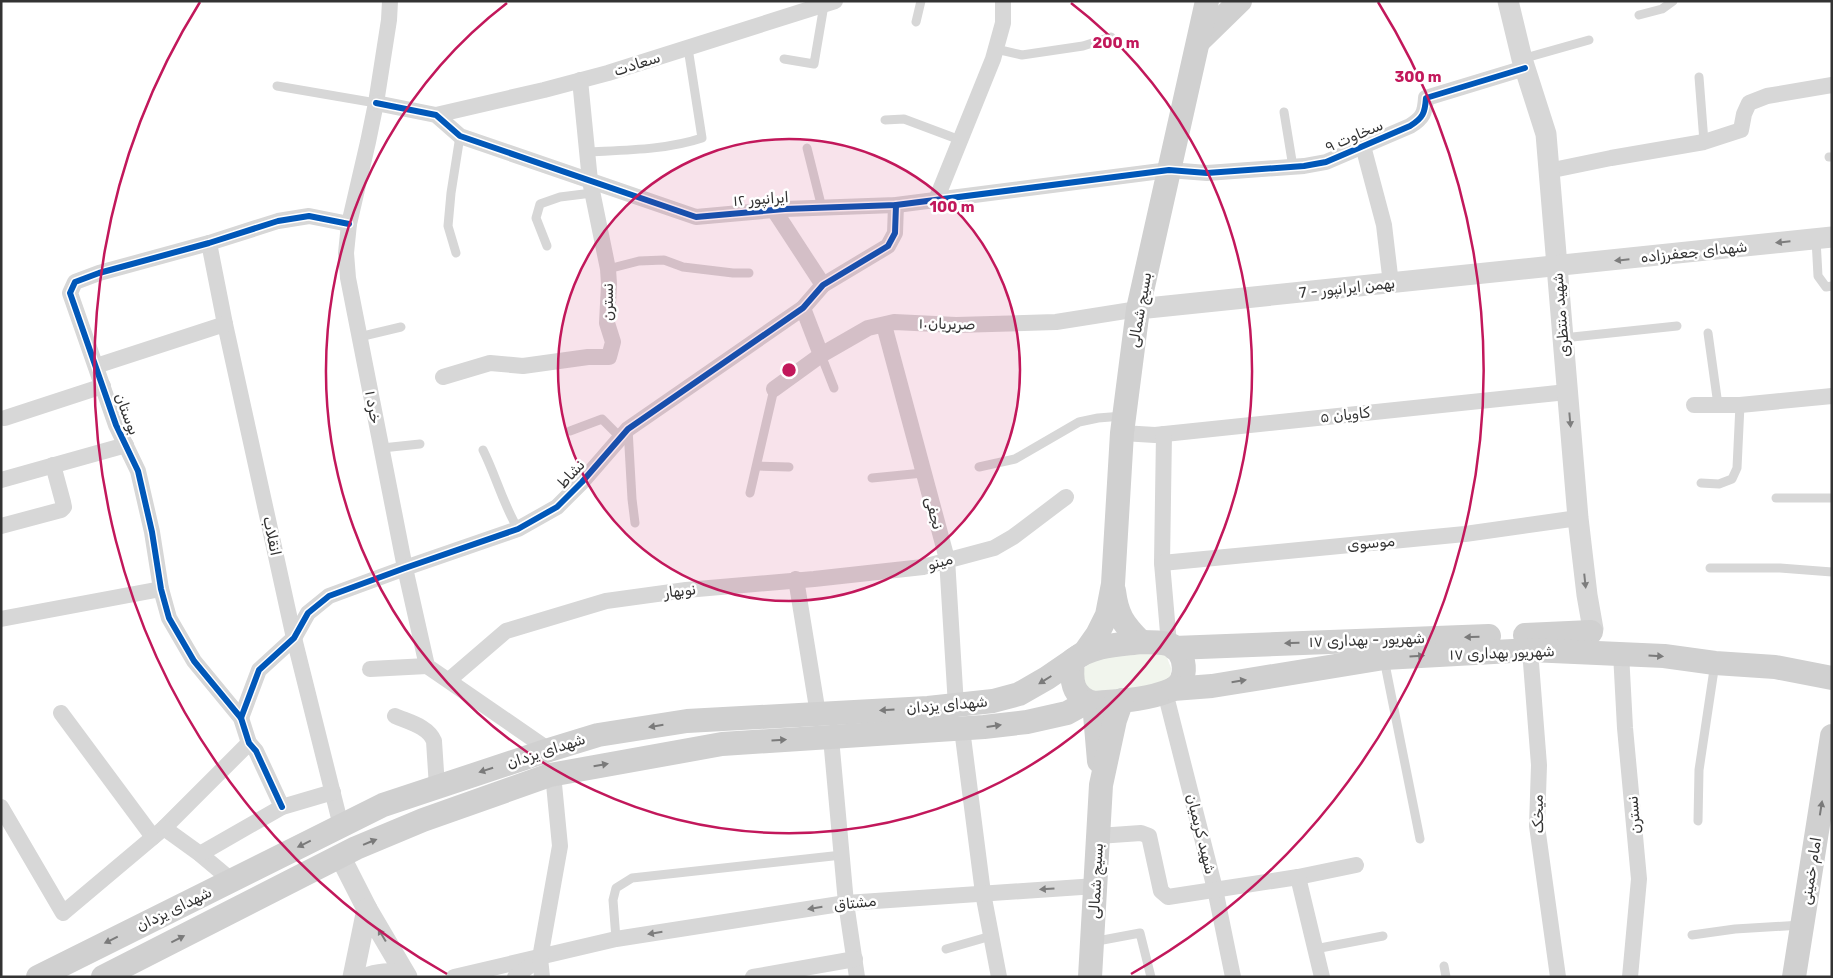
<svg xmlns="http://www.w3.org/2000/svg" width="1833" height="978" font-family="Rubik,'Noto Naskh Arabic',sans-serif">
	<rect width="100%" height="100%" fill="#fff"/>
	<path fill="#f1f5ed" d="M1153,652L1166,655L1171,668L1170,681L1106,694L1091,690L1083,683V670L1091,659Z"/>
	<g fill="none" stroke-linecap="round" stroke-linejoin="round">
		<g stroke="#d7d7d7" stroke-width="9">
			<path d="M1639,15L1662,9L1673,1"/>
			<path d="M916,22L921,1"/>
			<path d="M996,49L1022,55L1083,46L1111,37"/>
			<path d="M784,59L814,64L824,5"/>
			<path d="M1522,59L1589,40"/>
			<path d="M1699,77L1704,142"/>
			<path d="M277,86L376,103"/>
			<path d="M1284,112L1293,167"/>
			<path d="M885,120L904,119L960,140"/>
			<path d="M807,148L822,208"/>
			<path d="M587,152C625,150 666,150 702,138L688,48"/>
			<path d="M1829,157H1832"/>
			<path d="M1816,239L1818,276L1826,287L1832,286"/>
			<path d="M547,246L536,218L540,204L560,197L592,193"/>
			<path d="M456,253L448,226L451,193L460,136"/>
			<path d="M608,269L639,261L664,260L683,267L733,273H749"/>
			<path d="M1708,333L1718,405"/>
			<path d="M359,337L401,327"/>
			<path d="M1563,338L1677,326"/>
			<path d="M821,355L834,388"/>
			<path d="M628,429L632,499L635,523"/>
			<path d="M570,431L602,419L621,438"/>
			<path d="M382,448L420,444"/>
			<path d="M483,450C496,476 503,504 518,529"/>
			<path d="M757,466L789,467"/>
			<path d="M979,467L1015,459L1079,422L1098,418L1123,416"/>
			<path d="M872,478L923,473"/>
			<path d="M1701,483L1719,484L1732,479L1737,468L1740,405"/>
			<path d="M750,493L774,389"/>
			<path d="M1776,498H1832"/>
			<path d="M1710,568H1780L1832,572"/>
			<path d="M1384,659L1420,839"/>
			<path d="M1698,821L1699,770L1715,663"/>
			<path d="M1692,935L1735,929L1801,925"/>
			<path d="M616,939L613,900L616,888L632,878L842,855"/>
			<path d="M1092,942L1140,933L1151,977"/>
			<path d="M946,949L991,936"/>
			<path d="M1315,949L1383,936"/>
			<path d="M1444,966L1446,977"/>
		</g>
		<g stroke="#d7d7d7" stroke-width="16">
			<path d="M390,1L389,20L376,103L368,142L349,224L346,253L348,278L405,568L427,666L549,750"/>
			<path d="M376,103L436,115L460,136L696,217L785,209L896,205L1169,170L1207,173L1304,166L1326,162L1410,126C1423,118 1425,113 1426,98L1525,68"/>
			<path d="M436,115L544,90L608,73L835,1"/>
			<path d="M1363,146L1384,225L1391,284"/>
			<path d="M1548,171L1611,158L1704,142L1741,130L1744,114L1749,103L1767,96L1832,85"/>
			<path d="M936,200L993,59L1003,23V1"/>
			<path d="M774,210L823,285"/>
			<path d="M209,243L225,324L294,638L341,826"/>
			<path d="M803,308L821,355"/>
			<path d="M884,325L947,559L956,706"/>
			<path d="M96,366L225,324"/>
			<path d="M443,377L490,363L523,366L588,357H609L613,342L607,323L609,284L608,269L590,181L580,80"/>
			<path d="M774,389L821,355L868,328L894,322L956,325L1056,322L1138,309"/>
			<path d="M1694,405H1740L1832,396"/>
			<path d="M5,418L103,386"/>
			<path d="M1122,433L1155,435L1567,392"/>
			<path d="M1164,434L1162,563L1169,644"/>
			<path d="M1,480L126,445"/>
			<path d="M1,526L61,510L64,507L63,502L53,465"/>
			<path d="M1162,563L1465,534L1578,518"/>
			<path d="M796,579L818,714"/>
			<path d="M1,619L161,589"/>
			<path d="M1530,650L1539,765L1537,826L1558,977"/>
			<path d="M1621,653L1625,728L1639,879L1630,977"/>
			<path d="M370,669L427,666"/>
			<path d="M449,680L506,631L606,601L686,590L814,579L923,567L994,548L1013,537L1066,497"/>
			<path d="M1165,692L1215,889L1233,977"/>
			<path d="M61,713L153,837"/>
			<path d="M395,716C408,722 428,726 434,741L437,787"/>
			<path d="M241,718L259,670L294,638L308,613L329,596L405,568L518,529L557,507L582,482L628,429L803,308L823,285L888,246L895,233L896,205"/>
			<path d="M962,729L983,893L999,977"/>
			<path d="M831,738L846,903L857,977"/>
			<path d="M1,807L63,913L164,828L249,743"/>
			<path d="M282,807L256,751L249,743L241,718L194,661L169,618L161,589L152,532L138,471L116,425L70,293L75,282L99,273L209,243L278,221L309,216L349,224"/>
			<path d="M164,828L200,854L231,880"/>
			<path d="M1098,836L1141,833L1149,836L1161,891L1168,897L1298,877L1356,865"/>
			<path d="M200,854L282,807L333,792"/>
			<path d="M1298,877L1322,977"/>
			<path d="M454,977L616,939L846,903L1096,886"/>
			<path d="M515,977L536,961"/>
			<path d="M542,977L540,958L560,846L553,774"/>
			<path d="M753,977L855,959"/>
		</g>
		<g stroke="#d7d7d7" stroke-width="21">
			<path d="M1508,1L1522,59L1546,134L1578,518L1587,595L1593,629L1591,632"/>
			<path d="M1138,309L1832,237"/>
			<path d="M340,856L367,909"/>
			<path d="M353,977L367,909L407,977"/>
			<path d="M369,977C382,973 393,972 406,977"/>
		</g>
		<g stroke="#d0d0d0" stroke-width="24">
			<path d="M1199,41L1240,1"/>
			<path d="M1114,591C1117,615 1123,624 1141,642"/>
			<path d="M1525,635L1591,632"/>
			<path d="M1141,642C1149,642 1160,642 1168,644C1187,650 1190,682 1171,690C1147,700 1119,701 1094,703C1071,697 1071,679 1073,660C1094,645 1117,645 1141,642Z"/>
			<path d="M1174,648L1489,636"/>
			<path d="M1173,689L1212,686L1384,658L1530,650L1664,656L1715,663L1775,667L1832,678"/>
			<path d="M1094,703L1099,761"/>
			<path d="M38,977L383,805L549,750L598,735L687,721L928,708L993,701L1019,694L1047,678L1085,652L1097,635L1107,615L1113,584L1122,433L1138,309L1207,1"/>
			<path d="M103,977L356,848L423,820L550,775L722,744L984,727L1027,722L1067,713L1087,702"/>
			<path d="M1090,977L1101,785L1115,720L1122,700"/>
			<path d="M1794,977L1832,736"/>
		</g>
		<g stroke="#fff" stroke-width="9">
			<g id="cycleway">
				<path d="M376,103L436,115L460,136L696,217L785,209L896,205L1169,170L1207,173L1304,166L1326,162L1410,126C1423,118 1425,113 1426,98L1525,68"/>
				<path d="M241,718L259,670L294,638L308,613L329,596L405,568L518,529L557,507L582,482L628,429L803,308L823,285L888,246L895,233L896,205"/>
				<path d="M282,807L256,751L249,743L241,718L194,661L169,618L161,589L152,532L138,471L116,425L70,293L75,282L99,273L209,243L278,221L309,216L349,224"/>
			</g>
		</g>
		<use href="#cycleway" stroke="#0057b8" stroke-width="6"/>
	</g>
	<defs><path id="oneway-solid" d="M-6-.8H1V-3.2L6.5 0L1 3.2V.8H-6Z" transform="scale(1.25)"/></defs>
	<g fill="#7d7d7d">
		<use href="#oneway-solid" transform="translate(1783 242) rotate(174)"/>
		<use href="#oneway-solid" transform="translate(1622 260) rotate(174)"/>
		<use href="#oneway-solid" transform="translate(1570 420) rotate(85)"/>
		<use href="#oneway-solid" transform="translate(1585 581) rotate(84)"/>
		<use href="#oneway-solid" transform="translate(1047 889) rotate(176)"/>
		<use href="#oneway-solid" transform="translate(815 908) rotate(171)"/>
		<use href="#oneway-solid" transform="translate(655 933) rotate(171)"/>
		<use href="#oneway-solid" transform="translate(382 935) rotate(-121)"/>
	</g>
	<g fill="#7a7a7a">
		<use href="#oneway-solid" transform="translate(1472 637) rotate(178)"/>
		<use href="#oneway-solid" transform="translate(1292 643) rotate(178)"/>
		<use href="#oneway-solid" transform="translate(1417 656) rotate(-3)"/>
		<use href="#oneway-solid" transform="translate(1656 656) rotate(4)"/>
		<use href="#oneway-solid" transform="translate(1045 680) rotate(148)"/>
		<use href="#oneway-solid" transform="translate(1239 681) rotate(-9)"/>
		<use href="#oneway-solid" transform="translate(887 710) rotate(177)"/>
		<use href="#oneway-solid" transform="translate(656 726) rotate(171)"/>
		<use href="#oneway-solid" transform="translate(994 726) rotate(-8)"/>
		<use href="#oneway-solid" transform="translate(779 740) rotate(-3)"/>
		<use href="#oneway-solid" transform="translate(601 765) rotate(-10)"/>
		<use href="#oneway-solid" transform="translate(486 770) rotate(162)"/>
		<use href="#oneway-solid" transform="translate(1821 808) rotate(-81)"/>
		<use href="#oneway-solid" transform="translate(370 842) rotate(-22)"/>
		<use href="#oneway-solid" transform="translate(304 844) rotate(154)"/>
		<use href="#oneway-solid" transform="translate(178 939) rotate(-27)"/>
		<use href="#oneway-solid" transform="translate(111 940) rotate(154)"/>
	</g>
	<circle cx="789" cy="370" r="231" fill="#c2185b" fill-opacity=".12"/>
	<g fill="none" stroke="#c2185b" stroke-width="2.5">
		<circle cx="789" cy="370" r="231"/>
		<path d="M1071 3A463 463 0 1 1 507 3"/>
		<path d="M447 974A694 694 0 0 1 200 2M1378 2A694 694 0 0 1 1131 974"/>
	</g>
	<g text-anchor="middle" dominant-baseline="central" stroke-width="5" stroke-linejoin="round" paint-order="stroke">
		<g font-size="15" fill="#333" stroke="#fff">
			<text transform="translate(637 64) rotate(-18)">سعادت</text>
			<text transform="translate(1354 136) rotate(-23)">سخاوت ۹</text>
			<text transform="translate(761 199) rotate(-4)">ایرانپور ۱۲</text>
			<text transform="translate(1694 252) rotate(-6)">شهدای جعفرزاده</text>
			<text transform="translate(1347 288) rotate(-6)">بهمن ایرانپور - 7</text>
			<text transform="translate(608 302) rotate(-90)">نسترن</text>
			<text transform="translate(1140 310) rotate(-80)">بسیج شمالی</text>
			<text transform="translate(1561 315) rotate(-95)">شهید منتظری</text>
			<text transform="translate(947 324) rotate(1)">صریریان۱۰</text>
			<text transform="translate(373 407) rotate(79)">خرد ۱</text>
			<text transform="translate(127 414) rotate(69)">بوستان</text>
			<text transform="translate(1345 415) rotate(-6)">کاویان ۵</text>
			<text transform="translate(571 474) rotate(-47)">نشاط</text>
			<text transform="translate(934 513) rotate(75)">نجفی</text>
			<text transform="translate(272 536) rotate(78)">انقلاب</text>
			<text transform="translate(1371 543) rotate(-5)">موسوی</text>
			<text transform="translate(940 562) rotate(-16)">مینو</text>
			<text transform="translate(680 591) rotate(-7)">نوبهار</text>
			<text transform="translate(1367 640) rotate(-2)">۱۷ شهریور - بهداری</text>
			<text transform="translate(1502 653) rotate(-2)">۱۷ شهریور بهداری</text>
			<text transform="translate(947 705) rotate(-5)">شهدای یزدان</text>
			<text transform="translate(546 751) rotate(-18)">شهدای یزدان</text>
			<text transform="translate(1538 814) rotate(-91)">میخک</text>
			<text transform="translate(1634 815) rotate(-95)">نسترن</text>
			<text transform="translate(1201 834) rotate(76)">شهید کریمیان</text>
			<text transform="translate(1811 871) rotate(-81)">امام خمینی</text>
			<text transform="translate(1096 881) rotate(-87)">بسیج شمالی</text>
			<text transform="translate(855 903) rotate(-6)">مشتاق</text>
			<text transform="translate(174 909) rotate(-26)">شهدای یزدان</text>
		</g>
	</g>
	<circle cx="789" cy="370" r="8" fill="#c2185b" stroke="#fff" stroke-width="2.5"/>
	<g font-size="15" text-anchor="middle" font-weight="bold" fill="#c2185b" stroke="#fff" stroke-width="5" stroke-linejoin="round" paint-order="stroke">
		<text x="1116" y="48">200 m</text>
		<text x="1418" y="82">300 m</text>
		<text x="952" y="212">100 m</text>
	</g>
	<rect width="1833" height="978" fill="none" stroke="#333333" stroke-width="5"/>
</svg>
